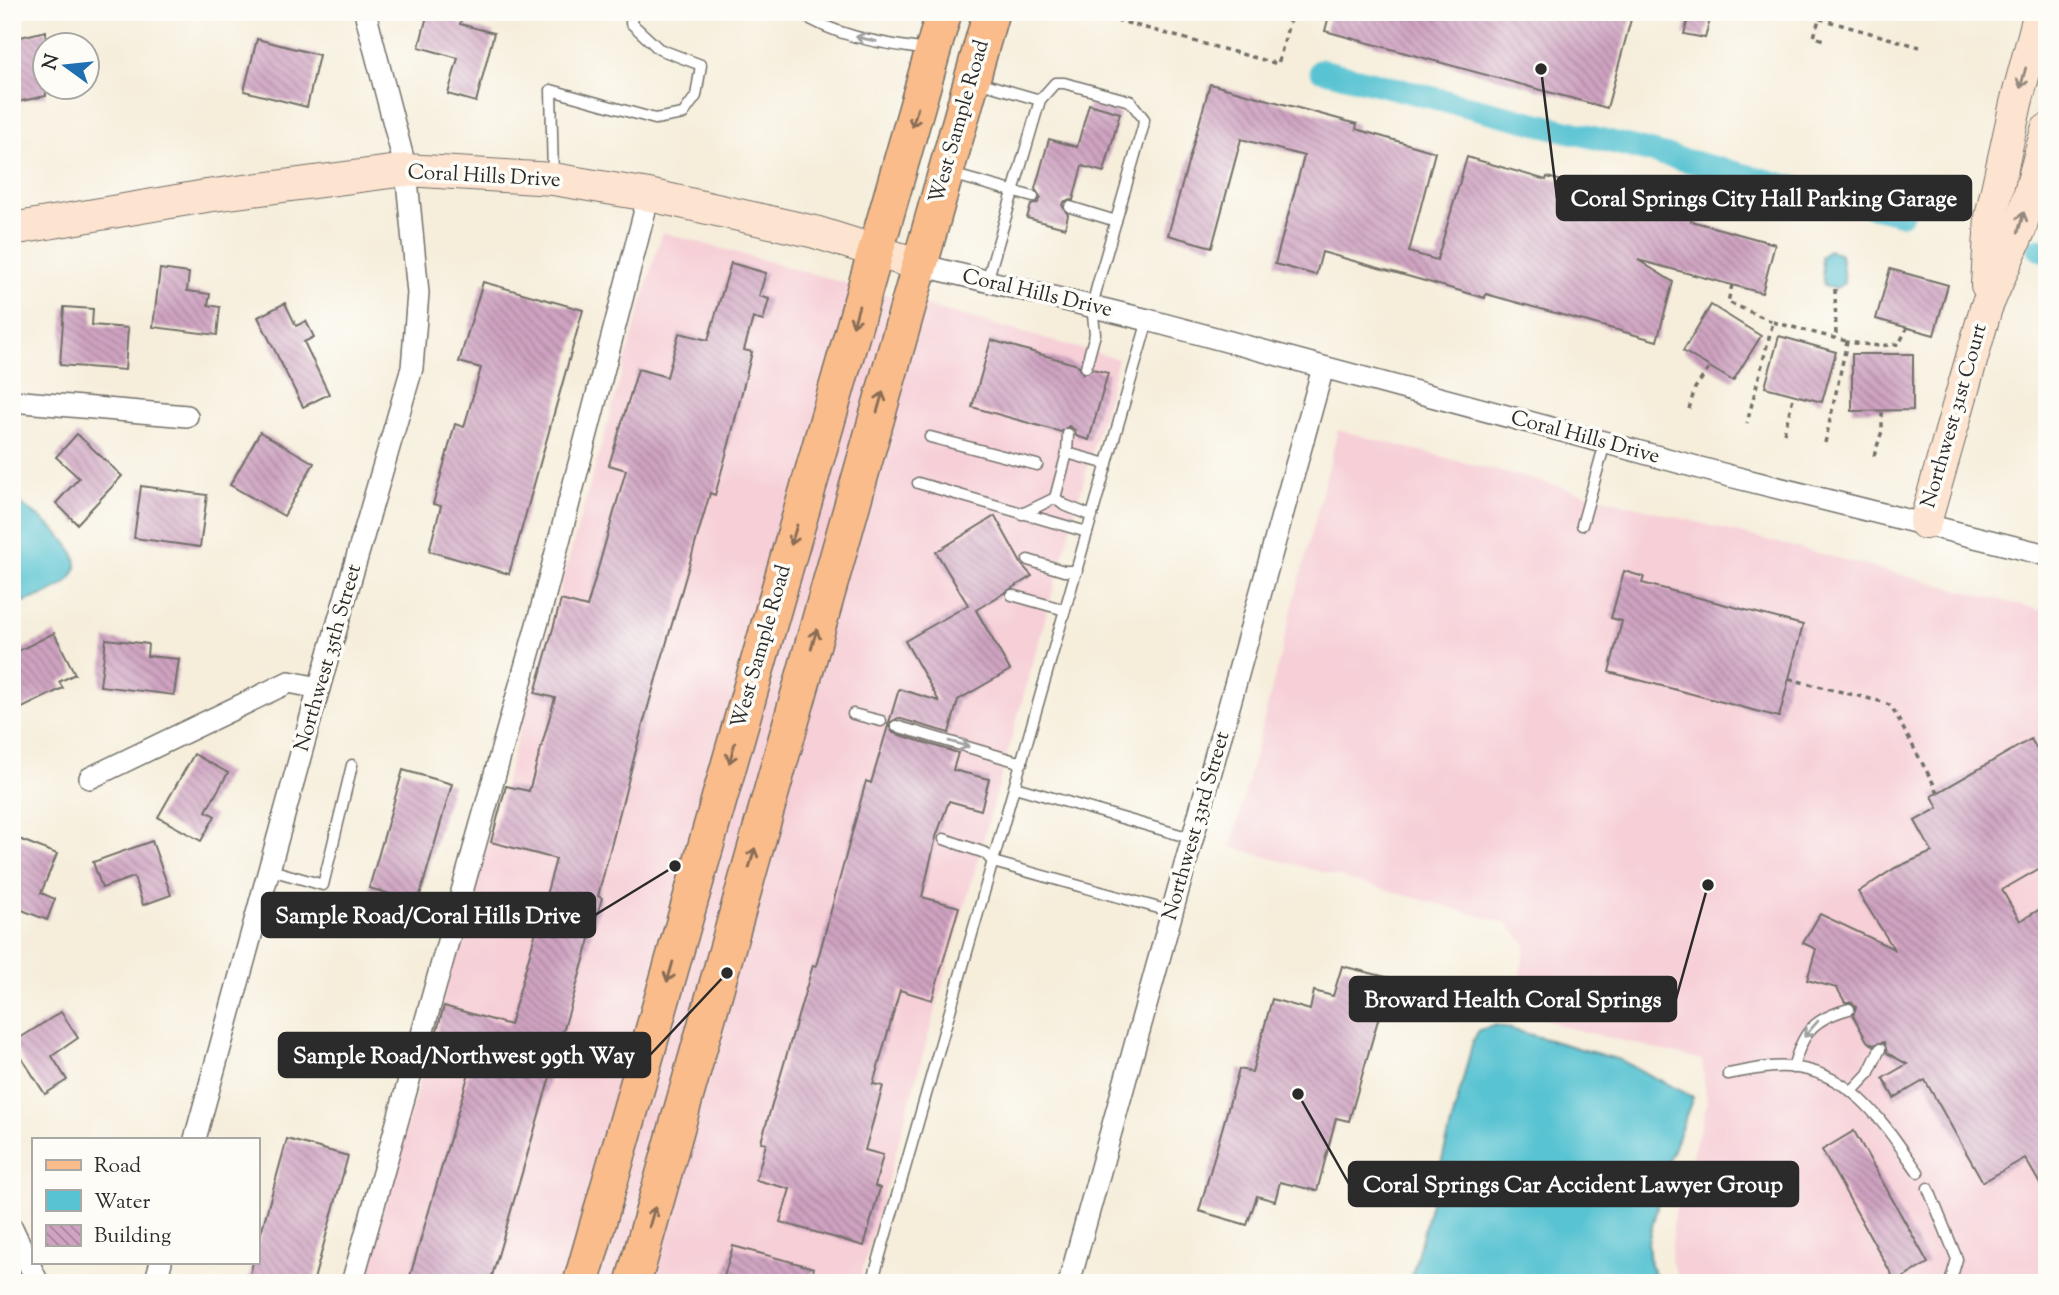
<svg xmlns="http://www.w3.org/2000/svg" width="2059" height="1295" font-family="'Sorts Mill Goudy',serif">
	<defs>
		<pattern id="building-back-hatch" width="6" height="6" patternUnits="userSpaceOnUse" patternTransform="scale(1.75)"><rect width="6" height="6" fill="#cfa3c1"/><path d="M-1 5l2 2M0 0l6 6M5-1l2 2" fill="none" stroke="#a8859d"/></pattern>
	</defs>
	<rect width="100%" height="100%" fill="#fdfcf7"/>
	<filter id="ink" filterUnits="userSpaceOnUse"><feTurbulence type="fractalNoise" baseFrequency=".0143" numOctaves="2"/><feDisplacementMap in="SourceGraphic" scale="14" xChannelSelector="R" yChannelSelector="G"/><feConvolveMatrix kernelMatrix="1 2 1 2 8 2 1 2 1" color-interpolation-filters="sRGB"/></filter>
	<filter id="wash" filterUnits="userSpaceOnUse"><feTurbulence type="fractalNoise" baseFrequency=".00686" numOctaves="4" result="noise"/><feDisplacementMap in="SourceGraphic" scale="28" xChannelSelector="R" yChannelSelector="G"/><feGaussianBlur stdDeviation="1.57" result="paint"/><feColorMatrix in="noise" values="0 0 0 0 0 0 0 0 0 0 0 0 0 0 0 0 0 1.4 0 .05"/><feComposite in="paint" operator="in"/></filter>
	<g filter="url(#wash)">
		<rect width="100%" height="100%" fill="#f6eedb"/>
		<g fill="#f6cfd7">
			<path d="M662,232L1118,359L859,1283H362Z"/>
			<path d="M1338,430L2047,612V1283H1681L1671,1261L1674,1215L1707,1104L1702,1060L1565,1027L1514,1005L1526,945L1506,923L1231,847Z"/>
		</g>
		<g fill="#58c3d2" stroke="#42777e" stroke-width="2">
			<path d="M1829,250L1841,254L1844,283L1835,289L1824,286L1821,257Z"/>
			<path d="M12,498C31,511 94,551 71,578C58,593 30,599 12,606Z"/>
			<path d="M1496,1025L1620,1060L1693,1097L1669,1160L1648,1242L1650,1265L1659,1283H1410L1473,1041L1479,1030Z"/>
		</g>
		<g fill="none" stroke-linecap="round" stroke-linejoin="round">
			<g stroke="#58c3d2" stroke-width="23">
				<path d="M1321,70L1902,214"/>
				<path d="M2039,249L2047,251"/>
			</g>
		</g>
		<g id="blocks">
			<g fill="url(#building-back-hatch)">
				<path d="M428,12H463L460,24L494,33L476,102L448,94L458,58L419,47Z"/>
				<path d="M1330,12H1633L1607,108L1325,31Z"/>
				<path d="M1690,12H1712L1705,38L1684,34Z"/>
				<path d="M46,31V96L12,103V39Z"/>
				<path d="M257,39L319,55L307,107L244,91Z"/>
				<path d="M1210,84L1357,124L1356,129L1435,152L1409,252L1437,260L1467,157L1546,180L1547,177L1607,193L1692,218L1691,221L1775,244L1762,293L1638,260L1673,282L1657,341L1486,294L1485,298L1322,252L1316,275L1275,264L1304,156L1241,139L1212,247L1168,235Z"/>
				<path d="M1089,104L1120,113L1104,172L1082,166L1073,200L1065,201L1062,205L1068,215L1065,228L1027,218L1031,205L1038,203L1041,198L1035,189L1049,139L1077,147Z"/>
				<path d="M731,263L766,273L759,296L769,299L763,321L753,318L744,350L752,352L729,444L715,495L710,493L643,724L598,896L602,898L490,1283H408L469,1073L428,1062L444,1006L510,1025L556,859L491,842L506,786L529,791L555,698L535,693L561,600L587,607L626,470L609,465L638,369L667,377L679,333L708,340Z"/>
				<path d="M160,269L189,273L187,291L210,294L208,305L220,307L217,335L153,327Z"/>
				<path d="M1890,269L1948,285L1934,335L1876,319Z"/>
				<path d="M483,282L583,310L509,574L429,551L441,506L433,504L455,424L464,427L481,368L459,362Z"/>
				<path d="M285,303L296,326L306,321L314,337L304,342L329,394L303,407L258,317Z"/>
				<path d="M1711,305L1761,336L1733,381L1683,351Z"/>
				<path d="M64,307L93,309L92,325L128,328L125,370L60,365Z"/>
				<path d="M1779,336L1836,352L1822,402L1765,387Z"/>
				<path d="M991,340L1078,365L1083,374L1093,369L1108,373L1089,440L1076,436L1075,430L1069,426L1061,432L972,407Z"/>
				<path d="M1852,354H1913V410L1852,411Z"/>
				<path d="M260,432L314,463L284,516L230,485Z"/>
				<path d="M77,434L122,476L77,524L56,503L79,478L56,457Z"/>
				<path d="M141,486L207,495L200,547L134,538Z"/>
				<path d="M995,516L1022,565L1032,576L976,610L1010,670L958,700L949,733L898,718L888,724L893,733L958,753L953,770L989,779L981,810L949,801L936,837L922,897L959,907L932,1000L900,990L873,1084L883,1086L865,1150L883,1155L875,1186L880,1188L864,1246L780,1222L790,1189L756,1180L766,1144L761,1142L813,965L816,966L866,781L871,783L899,689L939,701L905,641L968,605L936,552Z"/>
				<path d="M1624,571L1644,577L1642,583L1803,625L1779,717L1609,672L1622,621L1611,618Z"/>
				<path d="M54,633L75,674L59,682L63,688L12,713V654Z"/>
				<path d="M106,639L148,644L147,656L179,659L174,695L100,686Z"/>
				<path d="M2031,739L2038,751L2047,746V864L2002,890L2020,921L2047,905V1196L2025,1158L1983,1182L1925,1080L1894,1098L1883,1078L1907,1064L1887,1053L1884,1042L1873,1045L1867,1041L1853,1016L1856,1006L1851,1002H1845L1837,988L1807,980L1816,949L1803,943L1820,914L1894,949L1858,892L1895,868L1932,852L1915,821L1938,808L1932,796Z"/>
				<path d="M194,754L228,773L206,811L215,816L201,841L158,817Z"/>
				<path d="M403,770L452,784L418,902L369,888Z"/>
				<path d="M19,839L57,854L41,893L55,899L47,920L12,906V857Z"/>
				<path d="M152,841L171,895L143,905L134,877L102,888L93,862Z"/>
				<path d="M1342,966L1390,978L1349,1121L1336,1118L1317,1191L1280,1182L1275,1201L1257,1196L1247,1225L1199,1211L1239,1069L1252,1072L1272,999L1310,1010L1314,991L1333,996Z"/>
				<path d="M61,1012L78,1038L52,1056L67,1080L45,1094L12,1043Z"/>
				<path d="M1854,1131L1928,1263L1896,1282L1822,1150Z"/>
				<path d="M287,1139L348,1156L313,1283H248L253,1262H257V1247Z"/>
				<path d="M733,1246L814,1268L810,1283H722Z"/>
			</g>
		</g>
	</g>
	<g filter="url(#ink)">
		<use href="#blocks" fill-opacity="0" stroke="#726f69" stroke-width="2"/>
		<g fill="none" stroke-linecap="round" stroke-linejoin="round">
			<g stroke="#726f69" stroke-width="13">
				<g id="lane">
					<path d="M799,12C838,38 882,43 927,50"/>
					<path d="M978,82L1040,100"/>
					<path d="M951,174L1033,197"/>
					<path d="M553,177L551,90L655,119L683,114L696,96L701,65L659,49L631,23L633,12"/>
					<path d="M1070,207L1116,221"/>
					<path d="M987,281L1040,100L1055,83H1064L1130,101L1144,119L1143,127L1098,283L1092,306L1095,334L1086,367"/>
					<path d="M930,437L1037,465"/>
					<path d="M1067,453L1107,464"/>
					<path d="M918,483L1087,532"/>
					<path d="M1055,498L1064,505L1092,516"/>
					<path d="M1022,514L1055,498L1067,453L1068,434"/>
					<path d="M1582,525L1605,443"/>
					<path d="M1028,560L1064,571H1077"/>
					<path d="M1012,595L1065,610"/>
					<path d="M853,714L881,721"/>
					<path d="M896,726L1022,763"/>
					<path d="M1015,787L1194,839"/>
					<path d="M944,839L985,853L993,862L1173,912"/>
					<path d="M271,870L323,885L352,765"/>
					<path d="M1793,1068C1803,1031 1813,1019 1849,1009"/>
					<path d="M1728,1074C1747,1071 1769,1065 1788,1067C1853,1071 1884,1124 1918,1172"/>
					<path d="M1853,1090L1868,1074L1880,1049"/>
					<path d="M1928,1188L1957,1259L1950,1283"/>
					<path d="M872,1283L1148,320"/>
				</g>
			</g>
			<g stroke="#726f69" stroke-width="24">
				<g id="street">
					<path d="M920,265L1148,320L1730,476L2047,555"/>
					<path d="M12,401L187,416"/>
					<path d="M90,778L289,682L319,688"/>
					<path d="M195,1139L319,688L412,368L418,293L406,170L365,12"/>
					<path d="M12,1228L38,1283"/>
					<path d="M155,1283L161,1262"/>
					<path d="M352,1283L540,614L649,195"/>
					<path d="M1069,1283L1323,368"/>
				</g>
			</g>
			<g stroke="#726f69" stroke-width="34">
				<g id="secondary">
					<path d="M12,229L206,196L406,170L553,179L649,195L815,232L920,265"/>
					<path d="M1987,285L1991,217L2016,103L2040,12"/>
					<path d="M1925,523L1986,308L2020,229L2047,130"/>
				</g>
			</g>
			<g stroke="#726f69" stroke-width="38">
				<g id="primary">
					<path d="M581,1283L944,12"/>
					<path d="M633,1283L991,12"/>
				</g>
			</g>
			<g stroke="#726f69" stroke-width="3.5" stroke-dasharray="5 5" stroke-linecap="butt">
				<path d="M1087,12L1278,64L1292,12"/>
				<path d="M1821,12L1814,37L1827,41"/>
				<path d="M1846,12L1861,16"/>
				<path d="M1810,16L1920,47"/>
				<path d="M1732,285L1728,302L1773,322L1747,423"/>
				<path d="M1835,289L1836,339"/>
				<path d="M1773,322L1846,341"/>
				<path d="M1689,409L1695,388L1710,367"/>
				<path d="M1784,433L1794,394"/>
				<path d="M1825,443L1847,342L1879,346L1899,344L1907,328"/>
				<path d="M1874,456L1882,431V410"/>
				<path d="M1789,679L1883,702L1891,706L1938,792"/>
			</g>
			<use href="#lane" stroke="#fff" stroke-width="10"/>
			<use href="#street" stroke="#fff" stroke-width="21"/>
			<use href="#secondary" stroke="#fde4d0" stroke-width="32"/>
			<use href="#primary" stroke="#f9bc8a" stroke-width="35"/>
		</g>
		<defs><path id="oneway-shaft" d="M-6 0H5M1.5-3L5.5 0L1.5 3" fill="none" stroke-width="1.6" stroke-linecap="round" stroke-linejoin="round" transform="scale(1.75)"/></defs>
		<g stroke="#a0a0a0">
			<use href="#oneway-shaft" transform="translate(866 39) rotate(-167)"/>
			<use href="#oneway-shaft" transform="translate(959 744) rotate(16)"/>
			<use href="#oneway-shaft" transform="translate(1811 1029) rotate(131)"/>
		</g>
		<g stroke="#94887e">
			<use href="#oneway-shaft" transform="translate(2023 78) rotate(105)"/>
			<use href="#oneway-shaft" transform="translate(2021 222) rotate(-74)"/>
		</g>
		<g stroke="#886c56">
			<use href="#oneway-shaft" transform="translate(915 117) rotate(106)"/>
			<use href="#oneway-shaft" transform="translate(856 316) rotate(106)"/>
			<use href="#oneway-shaft" transform="translate(880 402) rotate(-74)"/>
			<use href="#oneway-shaft" transform="translate(794 535) rotate(106)"/>
			<use href="#oneway-shaft" transform="translate(814 639) rotate(-74)"/>
			<use href="#oneway-shaft" transform="translate(732 753) rotate(106)"/>
			<use href="#oneway-shaft" transform="translate(752 858) rotate(-74)"/>
			<use href="#oneway-shaft" transform="translate(670 972) rotate(106)"/>
			<use href="#oneway-shaft" transform="translate(652 1217) rotate(-74)"/>
		</g>
	</g>
	<g text-anchor="middle" dominant-baseline="central" stroke-width="7" stroke-linejoin="round" paint-order="stroke">
		<g font-size="21" fill="#2b2b2b" stroke="#fdfcf7">
			<text transform="translate(960 122) rotate(-74)">West Sample Road</text>
			<text transform="translate(484 177) rotate(3)">Coral Hills Drive</text>
			<text transform="translate(1037 294) rotate(13)">Coral Hills Drive</text>
			<text transform="translate(1955 416) rotate(-74)">Northwest 31st Court</text>
			<text transform="translate(1585 438) rotate(15)">Coral Hills Drive</text>
			<text transform="translate(762 647) rotate(-74)">West Sample Road</text>
			<text transform="translate(329 658) rotate(-74)">Northwest 35th Street</text>
			<text transform="translate(1197 826) rotate(-74)">Northwest 33rd Street</text>
		</g>
	</g>
	<path fill="none" stroke="#2b2b2b" stroke-width="2.5" d="M1541 69L1557 198M675 866L595 915M1708 885L1676 999M727 973L650 1055M1298 1094L1349 1184"/>
	<g fill="#2b2b2b" stroke="#fdfcf7" stroke-width="2.5">
		<circle cx="1541" cy="69" r="7"/>
		<circle cx="675" cy="866" r="7"/>
		<circle cx="1708" cy="885" r="7"/>
		<circle cx="727" cy="973" r="7"/>
		<circle cx="1298" cy="1094" r="7"/>
	</g>
	<g fill="#2b2b2b" stroke="#2b2b2b" stroke-width="2.5">
		<rect x="1557" y="176" width="414" height="44" rx="7"/>
		<rect x="262" y="893" width="333" height="44" rx="7"/>
		<rect x="1350" y="977" width="326" height="44" rx="7"/>
		<rect x="279" y="1033" width="371" height="44" rx="7"/>
		<rect x="1349" y="1162" width="449" height="44" rx="7"/>
	</g>
	<g font-size="23" text-anchor="middle" font-weight="bold" fill="#fff">
		<text x="1764" y="206">Coral Springs City Hall Parking Garage</text>
		<text x="428" y="923">Sample Road/Coral Hills Drive</text>
		<text x="1513" y="1007">Broward Health Coral Springs</text>
		<text x="464" y="1063">Sample Road/Northwest 99th Way</text>
		<text x="1573" y="1192">Coral Springs Car Accident Lawyer Group</text>
	</g>
	<rect width="2059" height="1295" fill="none" stroke="#fdfcf7" stroke-width="42"/>
	<rect x="32" y="1138" width="228" height="126" fill="#fdfcf7" stroke="#a9a8a5" stroke-width="2"/>
	<rect x="46" y="1160" width="35" height="10" fill="#f9bc8a" stroke="#a9a8a5" stroke-width="2"/>
	<text x="94" y="1172" font-size="21" fill="#2b2b2b">Road</text>
	<rect x="46" y="1190" width="35" height="21" fill="#58c3d2" stroke="#a9a8a5" stroke-width="2"/>
	<text x="94" y="1208" font-size="21" fill="#2b2b2b">Water</text>
	<rect x="46" y="1225" width="35" height="21" fill="url(#building-back-hatch)" stroke="#a9a8a5" stroke-width="2"/>
	<text x="94" y="1242" font-size="21" fill="#2b2b2b">Building</text>
	<g transform="translate(66 66) rotate(285)"><circle r="33" fill="#fdfcf7" stroke="#a9a8a5" stroke-width="2"/>
	<path d="M0-5L12 26L0 18L-12 26Z" fill="#1f6fb2"/>
	<text y="-10" font-size="19" font-weight="bold" text-anchor="middle" fill="#2b2b2b">N</text>
	</g>
</svg>
